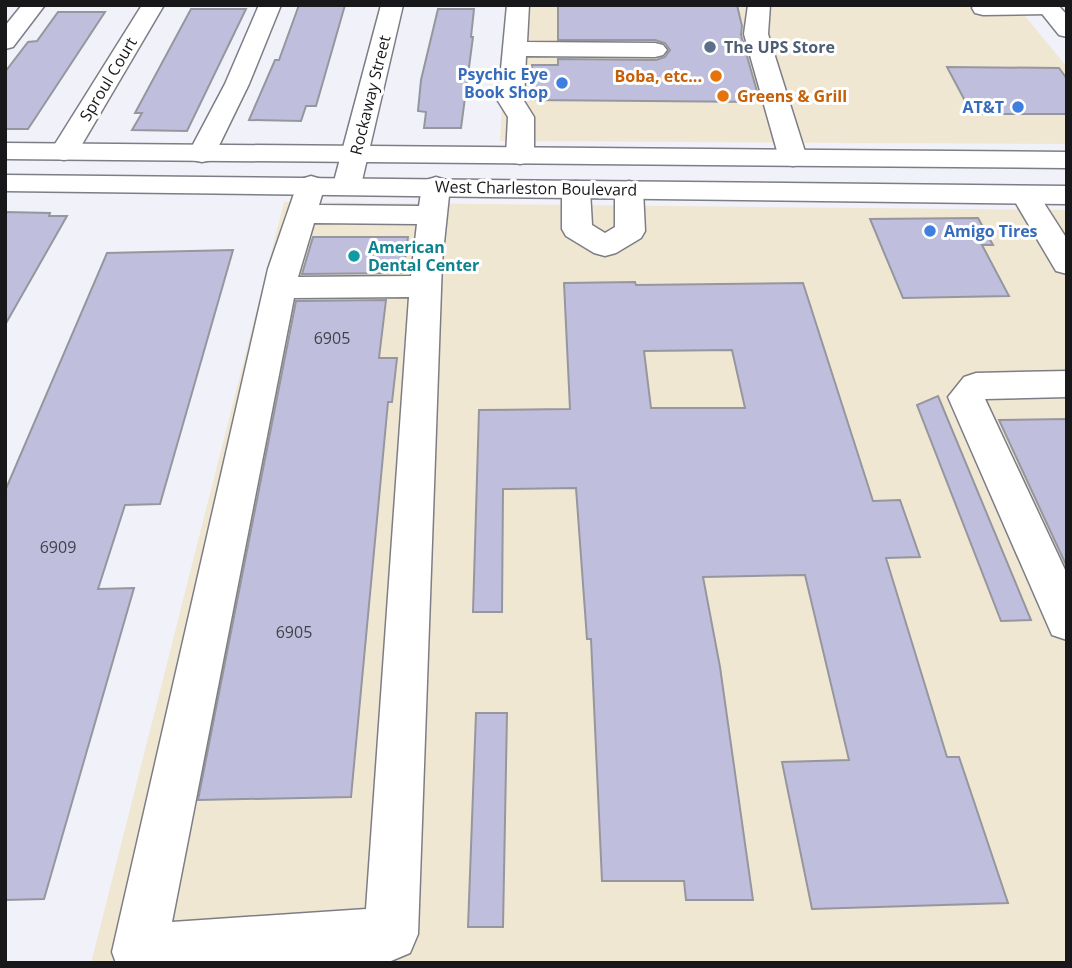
<svg xmlns="http://www.w3.org/2000/svg" width="1072" height="968" font-family="'Open Sans',sans-serif">
	<rect width="100%" height="100%" fill="#f1f1fa"/>
	<g fill="#f0e7d2">
		<path d="M507,5H1016L1067,67V144L500,141Z"/>
		<path d="M284,202L1067,210V963H91Z"/>
	</g>
	<g fill="#bfbfdd" stroke="#96969f" stroke-width="2" fill-rule="evenodd">
		<path d="M299,5H345L316,106H306L301,121L249,120L275,60H279Z"/>
		<path d="M558,5H737L742,26L741,35L760,102L531,100L532,65H558V59L656,60L665,57L670,50L665,43L655,40H558Z"/>
		<path d="M191,9H246L187,131L132,130L142,113H135Z"/>
		<path d="M438,9H474L471,37H473L461,128H424L426,112L418,111L421,80Z"/>
		<path d="M58,12H105L28,129H5V72L28,42L37,41Z"/>
		<path d="M947,67L1059,68L1067,79V114H972Z"/>
		<path d="M5,212L50,213L49,216H67L5,325Z"/>
		<path d="M978,218L993,245H982L1009,296L903,298L870,219Z"/>
		<path d="M313,237H408L403,273L302,274Z"/>
		<path d="M233,250L160,504L125,505L98,589L134,588L44,899L5,900V491L107,253Z"/>
		<path d="M635,282L636,285L803,283L873,501L900,500L920,557L886,558L947,757H959L1008,903L812,909L782,762L849,760L805,575L703,577L720,667L753,900H686L684,881H602L591,639H587L576,488L503,489L502,612H473L479,410L570,409L564,283ZM732,350L745,408H651L644,351Z"/>
		<path d="M386,300L379,358H397L392,402H388L351,797L198,800L296,301Z"/>
		<path d="M938,396L1031,620L1001,621L917,405Z"/>
		<path d="M1067,419V567L999,420Z"/>
		<path d="M476,713H507L503,927H468Z"/>
	</g>
	<g fill="none" stroke-linecap="round" stroke-linejoin="round">
		<g stroke="#7d7d85" stroke-width="3">
			<g id="minor">
				<path d="M22,5H45L13,47L5,49V26Z"/>
				<path d="M142,5H164L74,158L64,160L54,158L50,152Z"/>
				<path d="M259,5H281L249,84L212,160L202,162L192,160L188,154L225,84Z"/>
				<path d="M381,5H403L361,185L357,191L347,194L337,191L333,185Z"/>
				<path d="M507,5H529L527,42L655,43L663,45L667,50L663,55L655,57L526,56L524,101L534,117V156L530,162L520,164L510,162L506,156L508,117L498,101Z"/>
				<path d="M748,5H770L768,34L807,158L803,164L793,166L783,164L779,158L744,34Z"/>
				<path d="M974,5H1058L1059,7L1056,12L1048,14L983,15L975,13L972,8Z"/>
				<path d="M311,176L321,179L325,185L319,205L419,206L422,186L426,180L436,177L446,180L450,186L442,262L418,934L410,953L391,961L116,963L112,952L268,269L297,185L301,179ZM314,223L417,224L411,276L298,277ZM409,297L366,909L172,922L294,298Z"/>
				<path d="M576,181L586,184L590,190L592,225L605,233L615,227V190L619,184L629,181L639,184L643,190L645,231L641,238L616,253L605,256L594,253L566,236L562,229V190L566,184Z"/>
				<path d="M1025,186L1035,189L1067,239V274L1056,271L1011,195L1015,189Z"/>
				<path d="M1067,371V397L985,399L1067,574V640L1052,635L948,397L964,377L976,373Z"/>
			</g>
		</g>
		<g stroke="#7d7d85" stroke-width="3">
			<g id="major">
				<path d="M1035,5H1058L1067,15V37L1059,35Z"/>
				<path d="M5,143L1067,152V168L5,159Z"/>
				<path d="M5,175L1067,186V204L5,191Z"/>
			</g>
		</g>
		<use href="#minor" fill="#fff" fill-rule="evenodd"/>
		<use href="#major" fill="#fff" fill-rule="evenodd"/>
	</g>
	<circle fill="#5c6f8a" stroke="#fff" stroke-width="2.5" cx="710" cy="47" r="7"/>
	<g fill="#e8710a" stroke="#fff" stroke-width="2.5">
		<circle cx="716" cy="76" r="7"/>
		<circle cx="723" cy="96" r="7"/>
	</g>
	<g fill="#3f7fe0" stroke="#fff" stroke-width="2.5">
		<circle cx="562" cy="83" r="7"/>
		<circle cx="1018" cy="107" r="7"/>
		<circle cx="930" cy="231" r="7"/>
	</g>
	<circle fill="#0f9aa8" stroke="#fff" stroke-width="2.5" cx="354" cy="256" r="7"/>
	<g text-anchor="middle" dominant-baseline="central" stroke-width="6" stroke-linejoin="round" paint-order="stroke">
		<g font-size="16" font-weight="bold" fill="#4e5e75" stroke="#fff" text-anchor="start">
			<text x="724" y="47">The UPS Store</text>
		</g>
		<g font-size="16" font-weight="bold" fill="#366cbe" stroke="#fff" text-anchor="end">
			<text x="548" y="74">Psychic Eye<tspan x="548" dy="18">Book Shop</tspan></text>
			<text x="1004" y="107">AT&amp;T</text>
			<text x="944" y="231" text-anchor="start">Amigo Tires</text>
		</g>
		<g font-size="16" font-weight="bold" fill="#c56008" stroke="#fff" text-anchor="end">
			<text x="702" y="76">Boba, etc...</text>
			<text x="737" y="96" text-anchor="start">Greens &amp; Grill</text>
		</g>
		<g font-size="16" fill="#18181b" stroke="#fff">
			<text transform="translate(108 79) rotate(-59)">Sproul Court</text>
			<text transform="translate(370 95) rotate(-76)">Rockaway Street</text>
			<text transform="translate(536 188) rotate(1)">West Charleston Boulevard</text>
		</g>
		<g font-size="16" font-weight="bold" fill="#0d838f" stroke="#fff" text-anchor="start">
			<text x="368" y="247">American<tspan x="368" dy="18">Dental Center</tspan></text>
		</g>
		<g font-size="16" fill="#42424c">
			<text x="332" y="338">6905</text>
			<text x="58" y="547">6909</text>
			<text x="294" y="632">6905</text>
		</g>
	</g>
	<rect width="1072" height="968" fill="none" stroke="#18181b" stroke-width="14"/>
</svg>
